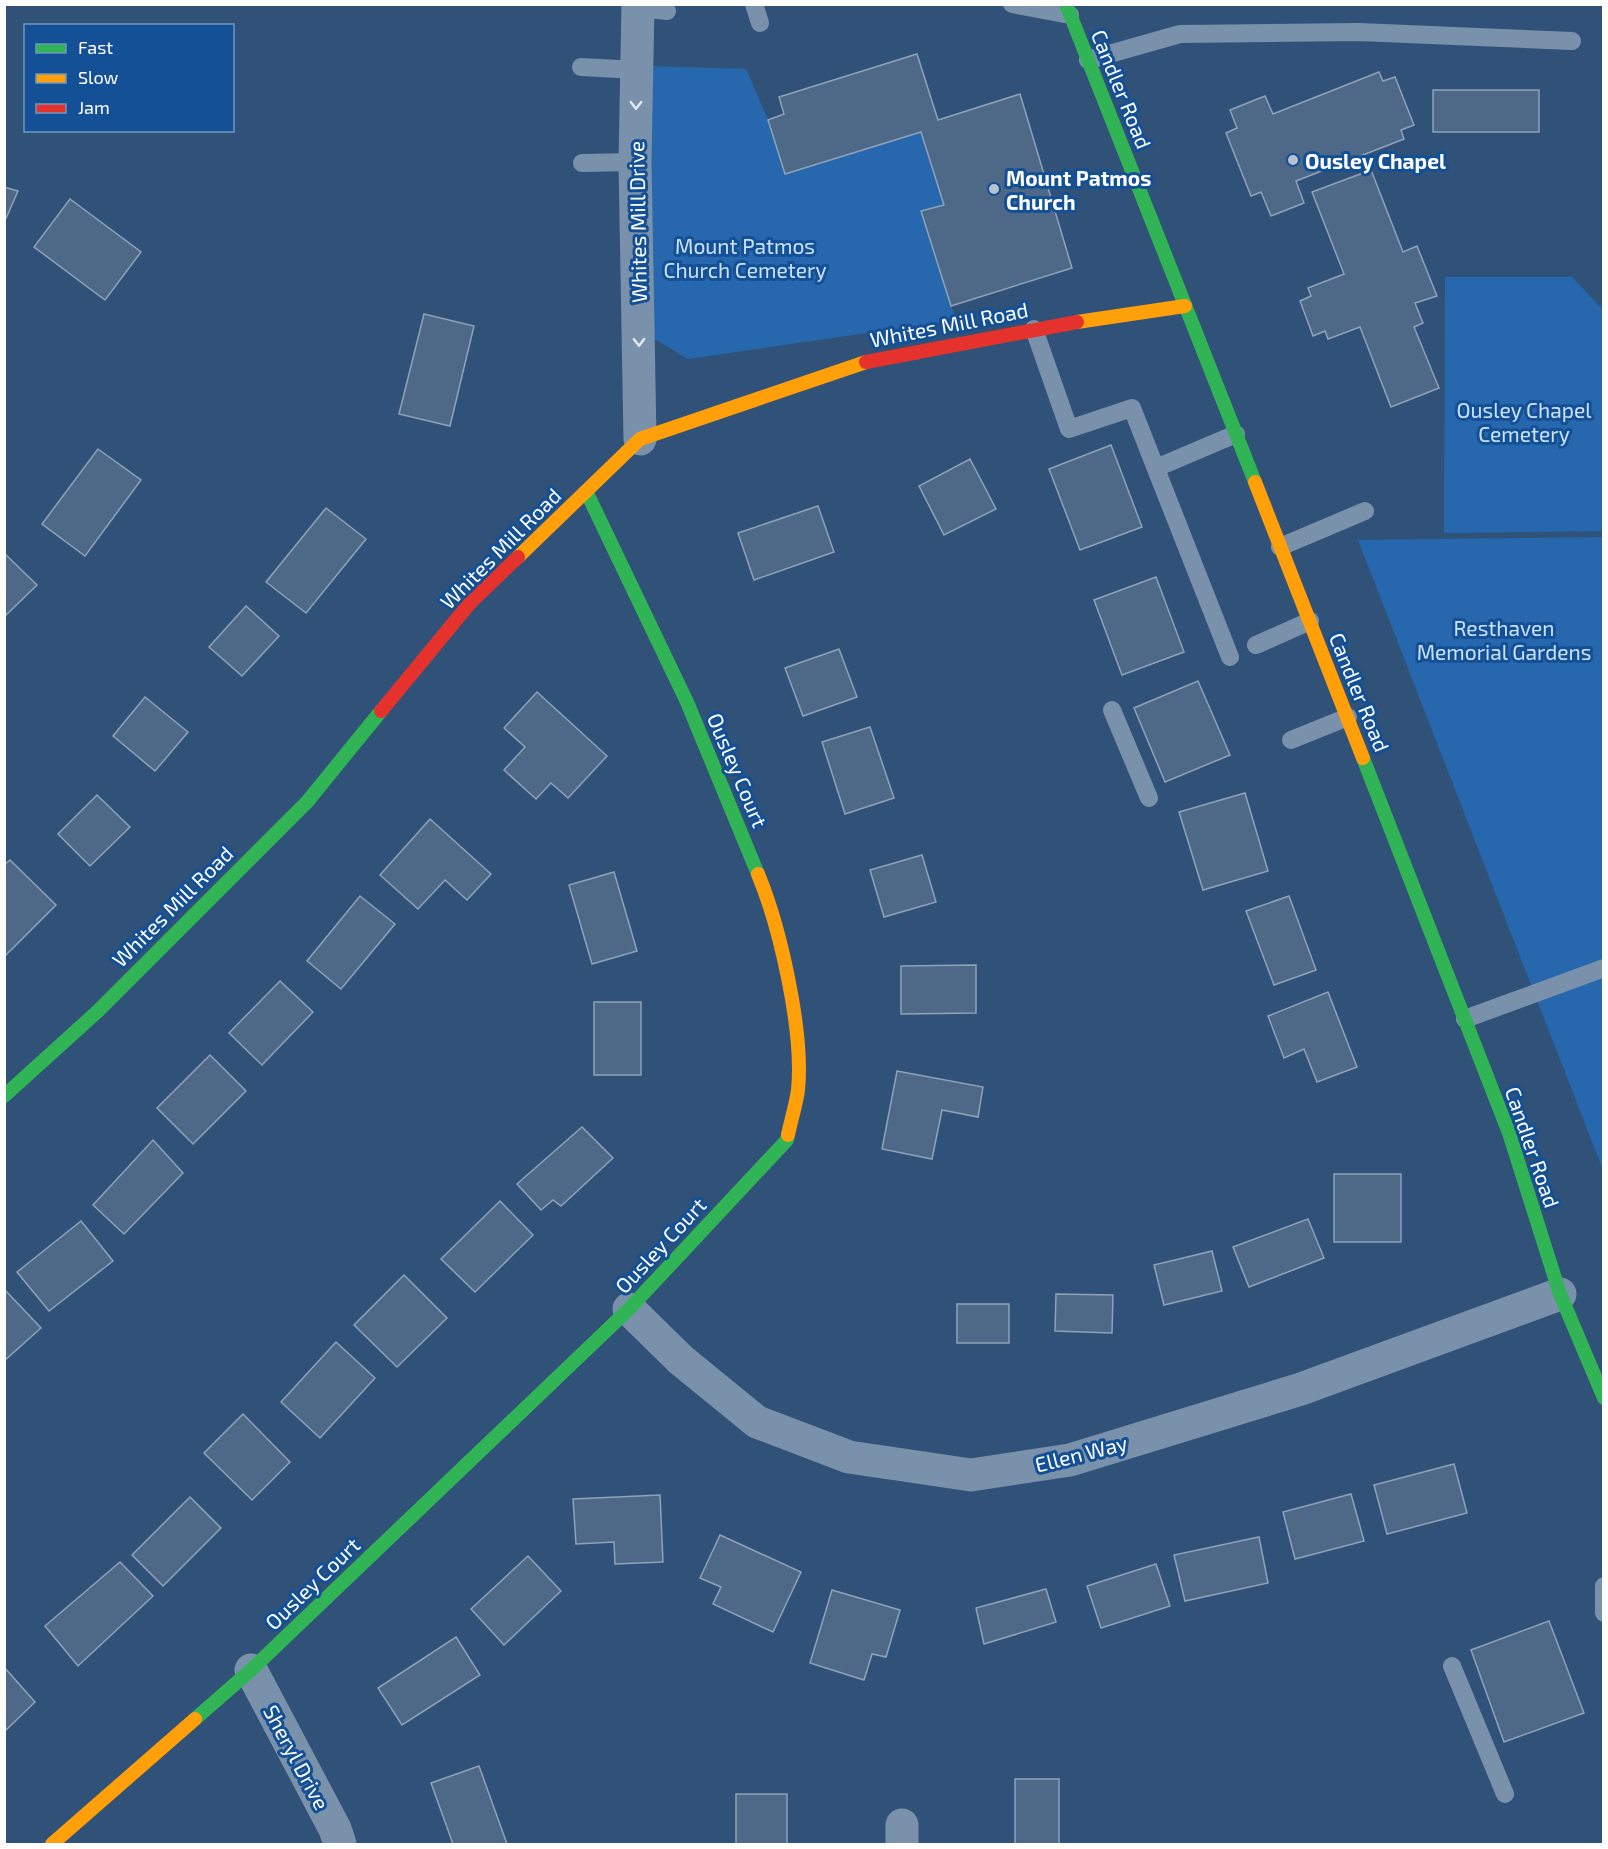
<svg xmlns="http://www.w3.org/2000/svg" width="1608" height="1849" font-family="'Exo 2',sans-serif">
	<rect width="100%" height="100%" fill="#315278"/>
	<g fill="#2767ad">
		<path d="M650,66L746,69L768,120L785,174L921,132L944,205L921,212L956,320L688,359L653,338Z"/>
		<path d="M1445,277H1572L1603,310V531L1444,533Z"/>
		<path d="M1603,537V1170L1358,540Z"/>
	</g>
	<g fill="#4e6987" stroke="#8ea2b8" stroke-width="1.5">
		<path d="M917,54L938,120L1020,94L1072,268L951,306L921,211L944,205L921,132L785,174L768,120L784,114L779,97Z"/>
		<path d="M1379,72L1383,81L1395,77L1414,125L1401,130L1404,139L1296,181L1304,203L1271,216L1261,192L1251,196L1226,133L1237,128L1230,110L1265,96L1273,114Z"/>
		<rect x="1433" y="90" width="106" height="42"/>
		<path d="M1371,170L1403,252L1417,246L1437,296L1415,303L1423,323L1414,327L1439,388L1391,407L1360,327L1328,339L1325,331L1313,336L1300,301L1311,296L1308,288L1344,274L1312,192Z"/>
		<path d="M4,187L18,191L4,223Z"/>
		<path d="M70,199L141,252L105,300L34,247Z"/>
		<path d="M424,314L474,326L450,426L399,414Z"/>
		<path d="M1111,445L1142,527L1080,550L1049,469Z"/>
		<path d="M98,449L141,480L85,556L42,524Z"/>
		<path d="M970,459L996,509L944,535L919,486Z"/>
		<path d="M818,506L834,552L754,580L738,533Z"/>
		<path d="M326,508L366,539L306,613L266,582Z"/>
		<path d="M4,553L37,585L4,617Z"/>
		<path d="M1156,577L1184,652L1122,675L1094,600Z"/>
		<path d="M246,606L279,636L242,676L209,647Z"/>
		<path d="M839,649L857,697L803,716L785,668Z"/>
		<path d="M1198,681L1230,755L1165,782L1134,708Z"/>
		<path d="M537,692L607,756L568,798L551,783L536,799L504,770L525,747L504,728Z"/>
		<path d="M145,697L188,732L155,771L113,736Z"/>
		<path d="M870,727L894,798L845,814L822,742Z"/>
		<path d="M1245,793L1268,871L1203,890L1179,812Z"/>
		<path d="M97,795L130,827L90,866L58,834Z"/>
		<path d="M430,819L491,874L467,900L445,880L418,909L380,875Z"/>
		<path d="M922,855L936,902L884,917L870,870Z"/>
		<path d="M10,860L56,905L4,957V865Z"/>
		<path d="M614,872L637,951L592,964L569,885Z"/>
		<path d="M360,896L395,924L341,989L307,961Z"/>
		<path d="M1289,896L1316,970L1274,985L1246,911Z"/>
		<path d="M976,965V1013L901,1014V966Z"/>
		<path d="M280,981L313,1012L262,1065L229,1033Z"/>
		<path d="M1328,992L1357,1067L1317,1082L1304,1049L1284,1058L1268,1016Z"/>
		<rect x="594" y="1002" width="47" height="73"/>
		<path d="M210,1055L246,1091L193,1144L157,1108Z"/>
		<path d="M897,1071L983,1087L978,1117L942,1110L932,1159L882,1149Z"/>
		<path d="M582,1127L613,1158L561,1206L553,1200L541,1210L517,1184Z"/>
		<path d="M153,1140L183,1173L124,1234L93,1205Z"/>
		<rect x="1334" y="1174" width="67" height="68"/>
		<path d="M500,1201L533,1235L475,1292L441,1259Z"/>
		<path d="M1308,1219L1324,1258L1249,1287L1233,1247Z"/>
		<path d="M81,1221L113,1261L49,1311L17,1272Z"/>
		<path d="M1212,1251L1222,1291L1164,1305L1154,1265Z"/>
		<path d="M404,1275L447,1318L397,1367L354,1325Z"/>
		<path d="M4,1289L41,1328L4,1361Z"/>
		<path d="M1056,1294L1113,1295L1112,1333L1055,1331Z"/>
		<rect x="957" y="1304" width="52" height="39"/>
		<path d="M336,1342L375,1378L320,1438L281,1402Z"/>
		<path d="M243,1414L290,1462L252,1500L204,1453Z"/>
		<path d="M1454,1464L1467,1513L1387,1534L1374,1485Z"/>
		<path d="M1351,1494L1364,1541L1295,1559L1283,1512Z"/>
		<path d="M660,1495L663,1562L615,1564L614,1542L576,1544L573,1499Z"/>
		<path d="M190,1497L221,1528L163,1586L132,1555Z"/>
		<path d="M720,1535L801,1572L773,1632L713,1604L721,1587L700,1578Z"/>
		<path d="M1259,1537L1268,1583L1185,1601L1174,1555Z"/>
		<path d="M528,1556L561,1591L504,1645L471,1609Z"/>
		<path d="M120,1562L153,1596L78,1666L45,1626Z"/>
		<path d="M1156,1564L1170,1606L1101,1628L1087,1586Z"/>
		<path d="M1046,1589L1056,1622L984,1644L976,1608Z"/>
		<path d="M832,1590L900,1610L886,1657L872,1654L864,1680L810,1663Z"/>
		<path d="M1549,1621L1584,1713L1504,1742L1471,1650Z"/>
		<path d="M456,1637L480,1675L402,1725L378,1688Z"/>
		<path d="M4,1667L35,1702L4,1732Z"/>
		<path d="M479,1766L507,1844H453L431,1783Z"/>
		<rect x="1015" y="1779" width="44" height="65"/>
		<rect x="736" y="1794" width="51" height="50"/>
	</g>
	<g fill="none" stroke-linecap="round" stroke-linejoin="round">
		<g stroke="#7a91ab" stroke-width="18">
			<path d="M754,4L760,23"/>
			<path d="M1012,4L1070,15"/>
			<path d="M638,8L667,11"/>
			<path d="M1088,60L1180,34L1359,32L1572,41"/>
			<path d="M581,67L637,70"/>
			<path d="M582,163L635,162"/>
			<path d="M1034,329L1069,429L1132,408L1230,657"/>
			<path d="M1156,468L1236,434"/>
			<path d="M1280,547L1365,511"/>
			<path d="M1256,645L1310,621"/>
			<path d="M1112,710L1149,798"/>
			<path d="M1291,740L1348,717"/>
			<path d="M1465,1019L1604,968"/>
			<path d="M1604,1586V1613"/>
			<path d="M1452,1666L1505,1794"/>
		</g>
		<g stroke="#7a91ab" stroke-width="33">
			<path d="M638,4L635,162L640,439"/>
			<path d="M629,1309L681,1360L757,1422L849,1457L971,1475L1070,1460L1301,1389L1560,1294"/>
			<path d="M251,1670L335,1829L340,1844"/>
			<path d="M902,1844V1825"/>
		</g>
		<g stroke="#30b455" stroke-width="14">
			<path d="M1066,4L1255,482"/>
			<path d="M586,491L687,702L758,874"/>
			<path d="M1363,758L1509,1133L1560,1294L1604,1398"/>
			<path d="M4,1096L98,1011L307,802L381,711"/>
			<path d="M195,1719L251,1670L629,1309L787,1140L788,1135"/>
		</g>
		<g stroke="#ff9f0a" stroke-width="14">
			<path d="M1077,322L1185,306"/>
			<path d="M1255,482L1363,758"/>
			<path d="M518,557L640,439L866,362"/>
			<path d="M758,874C780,927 804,1032 798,1090C796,1105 791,1120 788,1135"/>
			<path d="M52,1844L195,1719"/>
		</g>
		<g stroke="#e5322d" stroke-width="14">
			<path d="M866,362L1077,322"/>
			<path d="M381,711L470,603L518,557"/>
		</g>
	</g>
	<defs><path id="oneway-chevron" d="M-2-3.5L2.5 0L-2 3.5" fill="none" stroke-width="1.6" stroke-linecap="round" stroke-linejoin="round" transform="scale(1.5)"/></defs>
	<g stroke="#e4e9ee">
		<use href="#oneway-chevron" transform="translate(636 105) rotate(91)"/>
		<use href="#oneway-chevron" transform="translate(639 342) rotate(89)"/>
	</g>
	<g fill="#b7c2d0" stroke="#135096" stroke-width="2">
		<circle cx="1293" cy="160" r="6"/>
		<circle cx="994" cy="189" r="6"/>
	</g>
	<g text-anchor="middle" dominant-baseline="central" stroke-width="6" stroke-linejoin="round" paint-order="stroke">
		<g font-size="21" fill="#fff" stroke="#135096">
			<text transform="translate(1122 89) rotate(68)">Candler Road</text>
			<text transform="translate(637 222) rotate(-91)">Whites Mill Drive</text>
			<text transform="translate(949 324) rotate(-11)">Whites Mill Road</text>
			<text transform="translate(500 548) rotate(-45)">Whites Mill Road</text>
			<text transform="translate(1360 692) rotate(68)">Candler Road</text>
			<text transform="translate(738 770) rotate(67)">Ousley Court</text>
			<text transform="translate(172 906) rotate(-45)">Whites Mill Road</text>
			<text transform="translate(1533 1147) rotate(71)">Candler Road</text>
			<text transform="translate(660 1245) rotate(-47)">Ousley Court</text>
			<text transform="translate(1081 1453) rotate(-14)">Ellen Way</text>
			<text transform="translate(312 1583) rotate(-44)">Ousley Court</text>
			<text transform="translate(297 1757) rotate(62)">Sheryl Drive</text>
		</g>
		<g font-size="21" font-weight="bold" fill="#fff" stroke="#135096" text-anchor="start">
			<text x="1305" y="160">Ousley Chapel</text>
			<text x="1006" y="177">Mount Patmos<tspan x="1006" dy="24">Church</tspan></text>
		</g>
		<g font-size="21" fill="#cbe3fd" stroke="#135096">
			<text x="745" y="245">Mount Patmos<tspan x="745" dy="24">Church Cemetery</tspan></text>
			<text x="1524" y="409">Ousley Chapel<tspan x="1524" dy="24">Cemetery</tspan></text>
			<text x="1504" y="627">Resthaven<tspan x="1504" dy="24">Memorial Gardens</tspan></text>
		</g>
	</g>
	<rect width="1608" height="1849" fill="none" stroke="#ffffff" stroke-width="12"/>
	<rect x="24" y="24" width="210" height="108" fill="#135096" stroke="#7196c0" stroke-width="1.5"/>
	<rect x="36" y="44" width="30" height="9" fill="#30b455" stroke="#7196c0" stroke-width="1.5"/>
	<text x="78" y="54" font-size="18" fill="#ffffff">Fast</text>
	<rect x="36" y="74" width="30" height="9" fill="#ff9f0a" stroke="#7196c0" stroke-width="1.5"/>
	<text x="78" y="84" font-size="18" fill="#ffffff">Slow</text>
	<rect x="36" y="104" width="30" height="9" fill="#e5322d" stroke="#7196c0" stroke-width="1.5"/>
	<text x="78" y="114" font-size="18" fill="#ffffff">Jam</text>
</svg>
